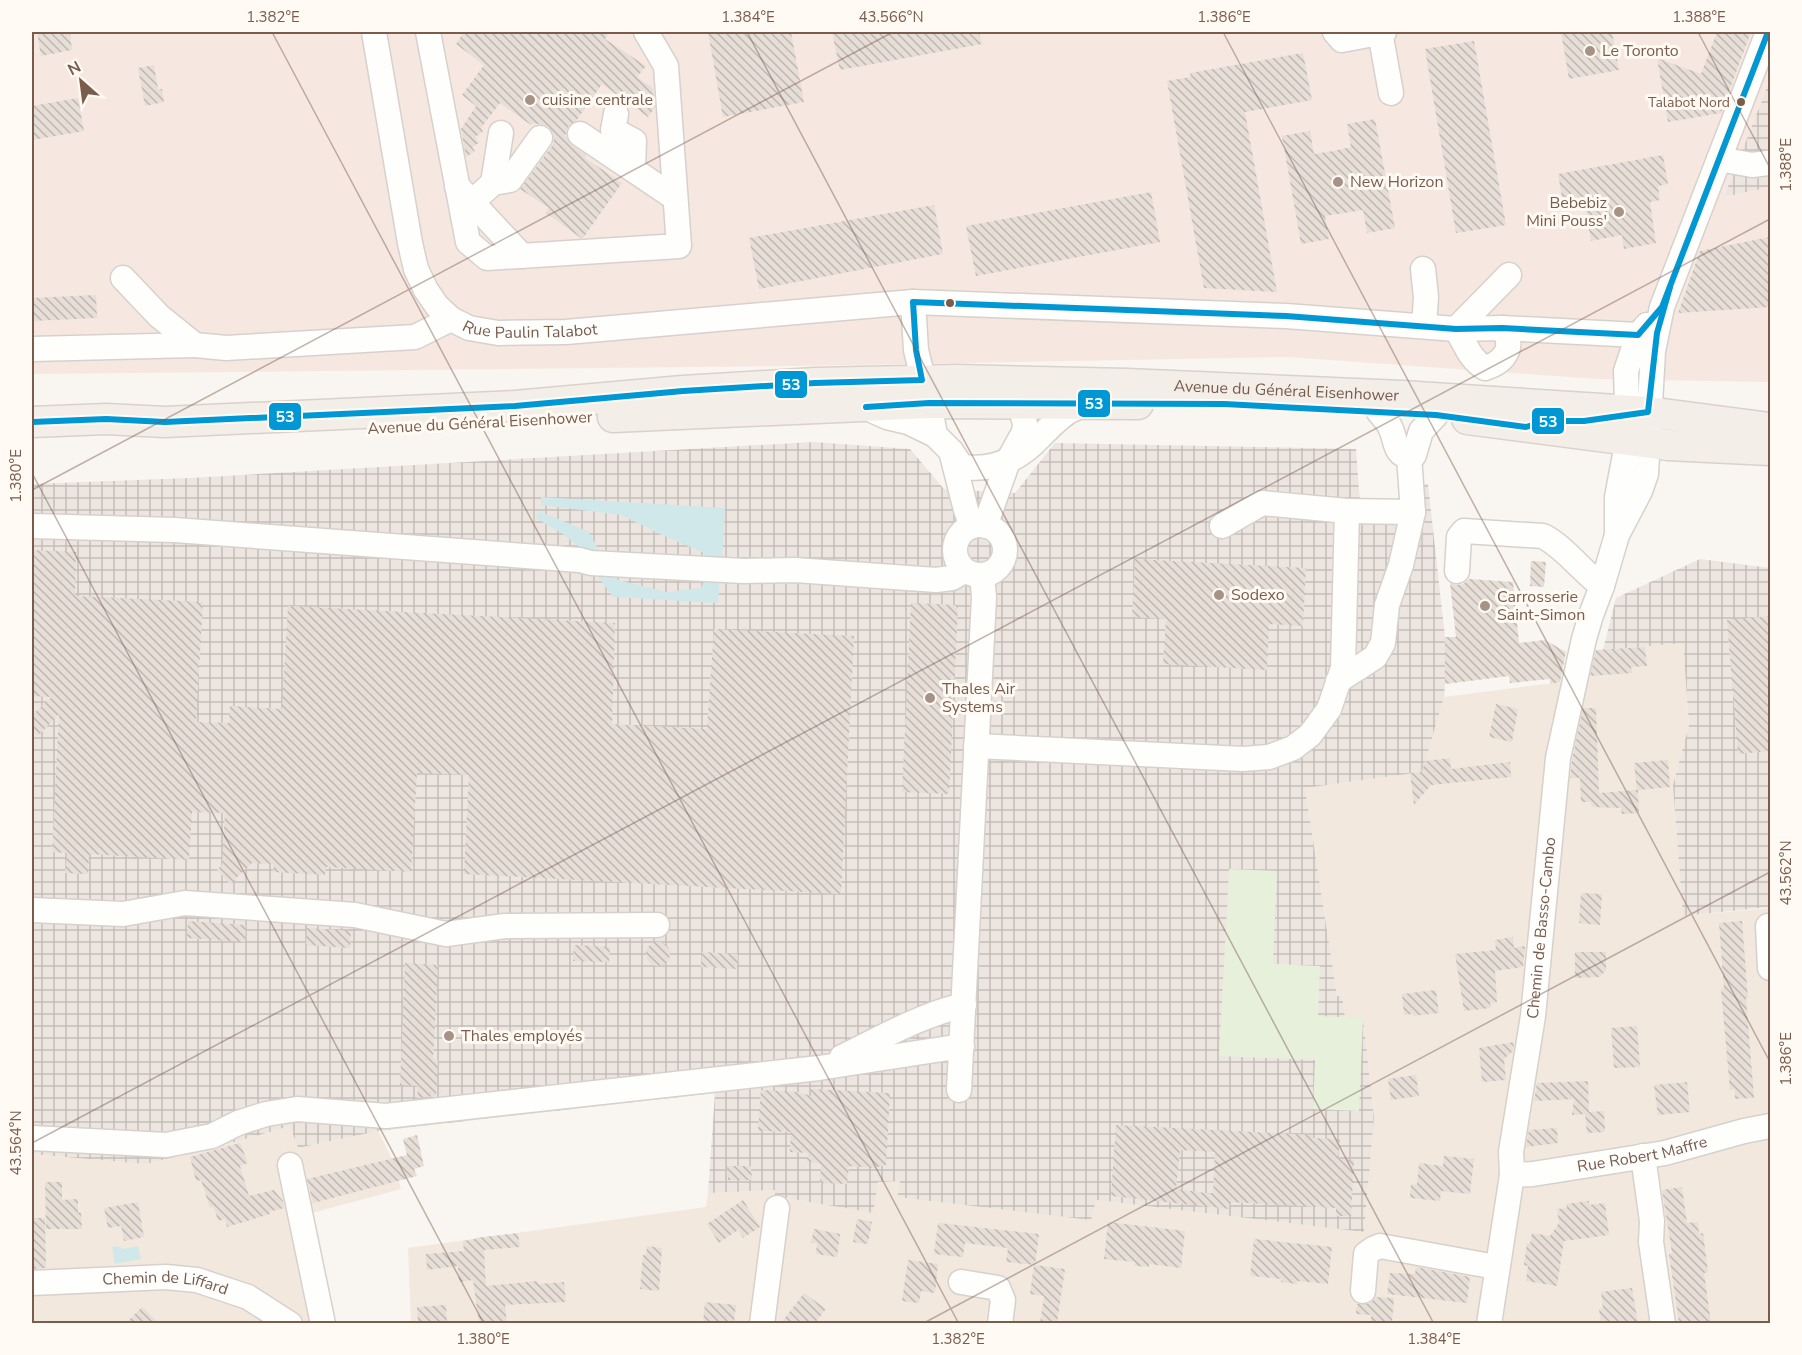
<svg xmlns="http://www.w3.org/2000/svg" width="1802" height="1355" font-family="'Nunito Sans',sans-serif">
	<defs>
		<pattern id="industrial-grid" width="8" height="8" patternUnits="userSpaceOnUse" patternTransform="scale(1.5)"><rect width="8" height="8" fill="#ede5e0"/><path d="M0 4h8M4 0v8" fill="none" stroke="#c5bdb8"/></pattern>
		<pattern id="building-back-hatch" width="6" height="6" patternUnits="userSpaceOnUse" patternTransform="scale(1.5)"><rect width="6" height="6" fill="#e6ded7"/><path d="M-1 5l2 2M0 0l6 6M5-1l2 2" fill="none" stroke="#bfb7b1"/></pattern>
	</defs>
	<rect width="100%" height="100%" fill="#f9f5f0"/>
	<g fill="#f2e8de">
		<path d="M1683,642L1689,725L1673,785L1683,916L1770,908V1323H411L408,1248L706,1207L708,1193L775,1190V1196L873,1213L878,1181H900L897,1196L1091,1219L1096,1200L1364,1232L1374,1118L1363,1019L1345,1017L1342,997H1337L1305,788L1422,772L1444,697L1562,682L1568,653Z"/>
		<path d="M290,1126L298,1148L378,1131L394,1163L401,1189L308,1214L334,1323H32V1154L145,1164L221,1146Z"/>
	</g>
	<path fill="#f6e8e1" d="M32,32H1770V81L1725,197L1770,187V382L1598,379L1288,357L794,366L32,374Z"/>
	<g fill="url(#industrial-grid)">
		<path d="M1770,80V187L1724,197Z"/>
		<path d="M813,442L910,449L944,489L1015,493L1055,443L1356,449L1360,502L1398,505L1402,486L1428,484L1445,637V684L1444,697L1422,772L1305,788L1337,996H1342L1345,1017L1363,1018L1374,1118L1364,1232L1096,1200L1091,1220L897,1197L900,1181L878,1182L873,1213L775,1196V1190L708,1193L715,1093L378,1131L298,1148L290,1126L221,1146L145,1164L32,1154V484L190,478Z"/>
		<path d="M1700,559L1770,568V907L1683,916L1673,785L1689,725L1683,643L1603,650L1616,598Z"/>
	</g>
	<path fill="#e7f0db" d="M1229,869L1277,871L1273,964L1320,966L1318,1016L1363,1018L1359,1111L1313,1109L1315,1060L1219,1056Z"/>
	<g fill="#d0e8ea">
		<path d="M541,497L725,508L722,559L706,557L704,553L662,535L621,515L541,505Z"/>
		<path d="M539,511L589,532L601,554L582,549L563,534L536,518Z"/>
		<path d="M611,571L618,580L667,592L701,588L706,577H720L718,603L613,597L595,573Z"/>
		<path d="M117,1246L123,1249L138,1246L141,1259L115,1264L112,1247Z"/>
	</g>
	<g fill="url(#building-back-hatch)" fill-rule="evenodd">
		<path d="M37,32H70L72,50L41,56Z"/>
		<path d="M464,32H609L605,39L646,66L637,77L653,88L655,107L648,117L602,84L576,121L568,127L565,136L572,145L586,155L585,158L622,183L583,238H581L546,213L549,208L520,189L552,146L554,140L553,133L548,126L533,123L531,125L500,103L481,128L483,132L475,137L479,143L472,147L475,151L466,157L461,129L476,106L462,95L484,65L456,44Z"/>
		<path d="M708,32H791L804,102L723,117Z"/>
		<path d="M832,32H979L982,44L840,70Z"/>
		<path d="M1561,32H1612L1619,70L1569,79Z"/>
		<path d="M1717,32H1751L1721,113L1668,122L1657,58L1701,74Z"/>
		<path d="M1474,41L1506,225L1456,233L1425,49Z"/>
		<path d="M1303,53L1312,100L1245,112L1277,292L1204,288L1167,81L1191,77L1190,73Z"/>
		<path d="M154,65L158,89H162L164,102L145,106L138,68Z"/>
		<path d="M78,98L84,131L32,140V106Z"/>
		<path d="M1375,119L1395,228L1367,233L1363,210L1325,216L1329,239L1301,244L1282,136L1310,131L1314,154L1333,151L1351,147L1347,124Z"/>
		<path d="M1663,155L1668,184L1658,186L1660,200L1650,202L1656,243L1624,249L1622,235L1591,241L1584,199L1563,203L1558,174Z"/>
		<path d="M1151,192L1160,242L976,276L966,226Z"/>
		<path d="M934,205L943,254L759,289L749,238Z"/>
		<path d="M1770,237V307L1678,313L1700,251Z"/>
		<path d="M96,295L97,318L32,321V298Z"/>
		<path d="M32,550L76,552L75,596L203,602L196,722L229,723L230,706L282,709L288,606L615,623L612,724L707,729L714,629L854,636L841,894L464,874L469,775L417,773L411,872L326,867L325,875L273,872L274,864L252,863L230,884L217,870L222,865L225,813L192,812L189,860L89,854L88,874L65,873L67,853L52,852L59,714L38,736L32,729V715L52,697L32,696Z"/>
		<path d="M1135,559L1306,568L1303,626L1269,624L1267,670L1163,664L1166,619L1132,617Z"/>
		<path d="M1531,561L1546,562L1544,587L1530,586Z"/>
		<path d="M1469,579L1513,582L1519,643L1545,640L1566,652L1560,682L1550,684V679L1510,683L1509,676L1445,684V637H1456L1450,583L1456,585L1463,584Z"/>
		<path d="M911,603L958,605L949,794L902,792Z"/>
		<path d="M1770,616V751L1738,754L1727,620Z"/>
		<path d="M1645,647L1647,666L1631,667L1632,673L1590,676L1596,650Z"/>
		<path d="M1496,704L1518,709L1512,742L1489,737Z"/>
		<path d="M1583,708H1596L1599,793L1637,790L1634,763L1668,760L1670,787L1638,790L1639,813L1622,814L1621,808L1592,807L1591,802H1581L1580,778H1570L1572,760Z"/>
		<path d="M1450,758L1451,769L1510,762L1511,777L1431,785L1414,805L1410,773L1422,772L1425,761Z"/>
		<path d="M1581,893L1602,894L1600,925L1579,923Z"/>
		<path d="M188,921L246,925L245,942L187,938Z"/>
		<path d="M1742,921L1748,998H1746L1754,1098L1735,1099V1089L1730,1090L1721,989H1724L1719,923Z"/>
		<path d="M307,928L351,931L350,948L306,945Z"/>
		<path d="M1513,937L1514,948L1525,946L1523,967L1495,971L1497,1002L1490,1003L1491,1008L1464,1011L1455,954L1496,950L1495,940Z"/>
		<circle cx="658" cy="954" r="12"/>
		<path d="M574,945L610,947L609,962L573,961Z"/>
		<path d="M702,952L738,954L737,969L701,967Z"/>
		<path d="M1575,952H1606V970L1600,977L1575,978Z"/>
		<path d="M405,963L438,965L433,1059L438,1060L436,1096L417,1098L418,1086L400,1085Z"/>
		<path d="M1436,990L1439,1013L1413,1016V1014L1404,1015L1402,994Z"/>
		<path d="M1637,1026L1640,1067L1614,1068L1611,1028Z"/>
		<path d="M1514,1042L1513,1051L1504,1059L1506,1080L1482,1082L1479,1048Z"/>
		<path d="M1416,1075L1419,1096L1391,1100L1388,1079Z"/>
		<path d="M1588,1081L1589,1112L1604,1111L1605,1132L1587,1133L1585,1114L1572,1115L1574,1099L1534,1101L1537,1083Z"/>
		<path d="M1687,1082L1690,1112L1658,1115L1654,1085Z"/>
		<path d="M811,1089L890,1093L886,1165L874,1168L849,1166L847,1184L820,1183L821,1164L807,1161L808,1153L790,1152L791,1132L758,1131L761,1090L798,1092L811,1096Z"/>
		<path d="M1116,1125L1313,1135L1312,1138L1340,1139L1338,1159L1354,1160L1351,1216H1336V1208L1230,1202L1229,1209L1111,1196ZM1180,1150L1215,1152L1213,1194L1176,1189Z"/>
		<path d="M1557,1128L1558,1143L1526,1147L1529,1130Z"/>
		<path d="M417,1135L424,1166L414,1169L417,1176L313,1203L307,1179L407,1155L403,1139Z"/>
		<path d="M240,1143L248,1163L240,1166L249,1196L274,1190L283,1201L284,1208L269,1212L270,1214L227,1227L225,1219L218,1221L214,1207L210,1208L201,1180L196,1181L190,1157Z"/>
		<path d="M1444,1156L1474,1159L1470,1194L1441,1191L1440,1201L1410,1198L1411,1184L1417,1185L1419,1163L1443,1166Z"/>
		<path d="M727,1166H751L752,1180H728Z"/>
		<path d="M45,1182H62V1200L78,1199V1213L81,1212L82,1229H46Z"/>
		<path d="M1682,1187L1687,1223L1698,1222L1699,1234L1703,1233L1708,1272L1704,1273L1711,1323H1679L1669,1254L1672,1253L1662,1190Z"/>
		<path d="M743,1200L760,1227L743,1238L738,1230L719,1243L707,1224Z"/>
		<path d="M1589,1201V1205L1605,1203L1609,1235L1564,1241L1557,1286L1526,1281L1528,1266L1524,1265L1527,1243L1530,1244L1532,1233L1550,1236L1559,1223L1557,1209L1567,1208L1566,1204Z"/>
		<path d="M138,1202L144,1237L124,1241L121,1226L108,1228L104,1208Z"/>
		<path d="M32,1218H45L46,1268L32,1269Z"/>
		<path d="M857,1219L872,1222L868,1244L853,1242Z"/>
		<path d="M1108,1222L1185,1231L1181,1268L1149,1264V1267L1135,1266V1262L1104,1259Z"/>
		<path d="M938,1223L1039,1234L1035,1265L1006,1262L1008,1248L965,1243L963,1257L934,1254Z"/>
		<path d="M814,1229L840,1234L837,1257L816,1254L817,1243H811Z"/>
		<path d="M518,1233L520,1247L484,1250L486,1286L538,1281V1284L564,1282L566,1302L505,1305L507,1323H479L473,1280L459,1282L458,1266L427,1270L426,1254L464,1251L463,1241L475,1239V1238Z"/>
		<path d="M1254,1239L1332,1247L1328,1284L1297,1281V1284L1281,1282L1282,1279L1250,1276Z"/>
		<path d="M647,1246L662,1248L659,1291L640,1289L643,1255H646Z"/>
		<path d="M908,1260L938,1264L935,1293L921,1291L919,1303L902,1301Z"/>
		<path d="M1034,1265L1065,1269L1057,1323H1040L1044,1296L1030,1294Z"/>
		<path d="M1416,1267L1470,1277L1467,1303L1387,1294L1390,1273L1415,1274Z"/>
		<path d="M1632,1288L1638,1323H1601L1599,1309L1603,1308L1601,1292Z"/>
		<path d="M804,1293L826,1309L815,1323H781Z"/>
		<path d="M1376,1297L1394,1298L1392,1323H1371V1315L1356,1314L1357,1304H1369Z"/>
		<path d="M705,1302L736,1305L734,1323H703Z"/>
		<path d="M446,1305L447,1323H418L417,1307Z"/>
		<path d="M142,1307L159,1323H126Z"/>
	</g>
	<g fill="none" stroke-linecap="round" stroke-linejoin="round">
		<g stroke="#d7d1cb" stroke-width="27">
			<g id="minor">
				<path id="s1" d="M374,32L410,243L416,269L426,290L437,306L451,319L469,328L498,333L566,332L913,302L1286,316L1456,329L1502,328L1638,335"/>
				<path d="M428,32L468,242L487,258L679,246L666,66L646,32"/>
				<path d="M1335,32L1342,40L1384,32"/>
				<path d="M1380,32L1391,93"/>
				<path d="M616,114L613,130L634,141L633,169"/>
				<path d="M580,134L675,198"/>
				<path d="M1719,159L1752,165L1768,163"/>
				<path d="M493,183L510,180L540,138"/>
				<path d="M457,186L522,256"/>
				<path d="M472,202L493,183L501,133"/>
				<path d="M1423,269L1426,297L1424,326"/>
				<path d="M123,278L159,316L195,345L226,348L415,337L451,319"/>
				<path d="M913,302L916,350L929,403L935,435L951,451L966,510L972,526"/>
				<path d="M1456,329C1466,344 1469,359 1485,368C1505,362 1516,346 1502,328"/>
				<path d="M1456,329L1509,275"/>
				<path d="M32,349L195,345"/>
				<path d="M867,408L887,417L908,422L935,435"/>
				<path d="M1379,412C1383,417 1389,423 1391,429C1396,440 1395,456 1409,456"/>
				<path d="M951,451L962,467C992,471 1018,460 1039,438C1048,429 1057,419 1068,412C1073,409 1079,407 1085,404"/>
				<path d="M1409,456L1414,455L1421,431L1436,415"/>
				<path d="M1347,511L1413,512L1409,456"/>
				<circle cx="980" cy="550" r="25"/>
				<path d="M32,526L175,530L580,560L591,563L744,571L795,570L936,580L952,578L964,571"/>
				<path d="M985,526L1008,461L1024,432L1025,424L1015,386"/>
				<path d="M1617,533V497L1628,439L1626,371L1638,335L1647,325"/>
				<path d="M1457,571L1459,537L1464,531L1543,536C1566,548 1581,571 1602,586"/>
				<path d="M1338,681L1375,657L1383,643L1387,605L1401,565L1413,512"/>
				<path d="M976,746L1243,759L1269,757L1293,748L1310,735L1329,709L1343,668L1347,511L1262,503L1222,526"/>
				<path d="M32,910L123,914L185,903L355,915L446,934L505,926L657,925"/>
				<path d="M1768,926L1770,968"/>
				<path d="M842,1057C881,1038 921,1015 964,1005"/>
				<path d="M959,1090L984,597L982,575"/>
				<path d="M32,1138L166,1145L212,1136L238,1123L266,1114L297,1109L386,1116L819,1068L962,1046"/>
				<path d="M1643,1156L1652,1221L1651,1242L1663,1324"/>
				<path d="M290,1165L323,1324"/>
				<path id="s2" d="M1512,1175L1533,1174L1665,1153L1744,1131L1770,1126"/>
				<path d="M961,1282L998,1288L1003,1300L1000,1324"/>
				<path id="s3" d="M32,1283L166,1277L197,1280L248,1297L290,1324"/>
				<path d="M1363,1291L1366,1254L1373,1249L1380,1246L1496,1267"/>
				<path d="M762,1324L777,1208"/>
				<path id="s4" d="M1489,1324L1512,1175L1511,1152L1533,1016L1558,758L1584,639L1591,615L1602,586L1617,535L1640,491L1646,474L1653,351L1662,307L1768,32"/>
			</g>
		</g>
		<g stroke="#dad1cc" stroke-width="33">
			<g id="major">
				<path d="M613,417L929,403L1138,404"/>
				<path d="M1467,419L1668,445L1770,450"/>
				<path id="s5" d="M32,422L106,419L165,422L515,406L683,391L815,383L957,380L1127,384L1402,396L1648,412L1770,428"/>
			</g>
		</g>
		<use href="#minor" stroke="#fefefd" stroke-width="24"/>
		<use href="#major" stroke="#f3eee8" stroke-width="30"/>
		<g stroke="#fffaf3" stroke-width="10">
			<g id="bus-1">
				<path d="M866,407L929,403L1224,404L1436,415L1526,427L1545,421H1584L1648,412L1657,333L1670,287"/>
				<path d="M32,422L106,419L165,422L515,406L683,391L815,383L922,380L916,350L913,302L1286,316L1456,329L1502,328L1638,335L1662,307L1768,32"/>
			</g>
		</g>
		<use href="#bus-1" stroke="#0098d4" stroke-width="6"/>
	</g>
	<path fill="none" stroke="#7a5c4d" stroke-width="1.5" stroke-opacity="0.45" d="M272,32L959,1324M747,32L1434,1324M1223,32L1770,1062M1698,32L1770,168M32,473L484,1324M32,490L893,32M32,1143L1770,219M922,1324L1770,872"/>
	<g fill="#a69286" stroke="#fffaf3" stroke-width="2">
		<circle cx="1590" cy="51" r="6"/>
		<circle cx="530" cy="100" r="6"/>
		<circle cx="1338" cy="182" r="6"/>
		<circle cx="1619" cy="212" r="6"/>
		<circle cx="1219" cy="595" r="6"/>
		<circle cx="1485" cy="606" r="6"/>
		<circle cx="930" cy="698" r="6"/>
		<circle cx="449" cy="1036" r="6"/>
	</g>
	<g fill="#7a5c4d" stroke="#fffaf3" stroke-width="2">
		<circle cx="1741" cy="102" r="5"/>
		<circle cx="950" cy="303" r="5"/>
	</g>
	<g text-anchor="middle" dominant-baseline="central" stroke-width="6" stroke-linejoin="round" paint-order="stroke">
		<g font-size="14" fill="#7a5c4d" stroke="#fffaf3" text-anchor="end">
			<text x="1730" y="102">Talabot Nord</text>
		</g>
		<g font-size="16" fill="#7a5c4d" stroke="#fffaf3" text-anchor="start">
			<text x="1602" y="51">Le Toronto</text>
			<text x="542" y="100">cuisine centrale</text>
			<text x="1350" y="182">New Horizon</text>
			<text x="1607" y="203" text-anchor="end">Bebebiz<tspan x="1607" dy="18">Mini Pouss'</tspan></text>
			<text x="1231" y="595">Sodexo</text>
			<text x="1497" y="597">Carrosserie<tspan x="1497" dy="18">Saint-Simon</tspan></text>
			<text x="942" y="689">Thales Air<tspan x="942" dy="18">Systems</tspan></text>
			<text x="461" y="1036">Thales employés</text>
		</g>
		<g font-size="16" fill="#7a5c4d" stroke="#fffaf3">
			<text stroke="none"><textPath href="#s1" startOffset="384">Rue Paulin Talabot</textPath></text>
			<text stroke="none"><textPath href="#s5" startOffset="1256">Avenue du Général Eisenhower</textPath></text>
			<text transform="translate(480 423) rotate(-3)">Avenue du Général Eisenhower</text>
			<text stroke="none"><textPath href="#s4" startOffset="400">Chemin de Basso-Cambo</textPath></text>
			<text stroke="none"><textPath href="#s2" startOffset="132">Rue Robert Maffre</textPath></text>
			<text stroke="none"><textPath href="#s3" startOffset="134">Chemin de Liffard</textPath></text>
		</g>
	</g>
	<g stroke="#fffaf3" stroke-width="2">
		<rect x="774" y="370" width="34" height="29" rx="6" fill="#0098d4"/>
		<rect x="1077" y="389" width="34" height="29" rx="6" fill="#0098d4"/>
		<rect x="268" y="402" width="34" height="29" rx="6" fill="#0098d4"/>
		<rect x="1531" y="407" width="34" height="28" rx="6" fill="#0098d4"/>
	</g>
	<g font-size="16" text-anchor="middle" font-weight="bold" fill="#fff">
		<text x="791" y="390">53</text>
		<text x="1094" y="409">53</text>
		<text x="285" y="422">53</text>
		<text x="1548" y="427">53</text>
	</g>
	<rect width="1802" height="1355" fill="none" stroke="#fffaf3" stroke-width="66"/>
	<g transform="translate(81 81) rotate(332)" stroke="#fffaf3" stroke-width="4.5" paint-order="stroke">
	<path d="M0-4.5L10 22L0 15L-10 22Z" fill="#7a5c4d"/>
	<text y="-9" font-size="16" font-weight="bold" text-anchor="middle" fill="#7a5c4d">N</text>
	</g>
	<rect x="33" y="33" width="1736" height="1289" fill="none" stroke="#7a5c4d" stroke-width="2"/>
	<g font-size="15" text-anchor="middle" fill="#7a5c4d">
		<text x="273" y="22">1.382°E</text>
		<text x="748" y="22">1.384°E</text>
		<text x="891" y="22">43.566°N</text>
		<text x="1224" y="22">1.386°E</text>
		<text x="1699" y="22">1.388°E</text>
		<text transform="translate(1786 165) rotate(-90)" y="5">1.388°E</text>
		<text transform="translate(16 476) rotate(-90)" y="5">1.380°E</text>
		<text transform="translate(1786 873) rotate(-90)" y="5">43.562°N</text>
		<text transform="translate(1786 1059) rotate(-90)" y="5">1.386°E</text>
		<text transform="translate(16 1143) rotate(-90)" y="5">43.564°N</text>
		<text x="483" y="1344">1.380°E</text>
		<text x="958" y="1344">1.382°E</text>
		<text x="1434" y="1344">1.384°E</text>
	</g>
</svg>
